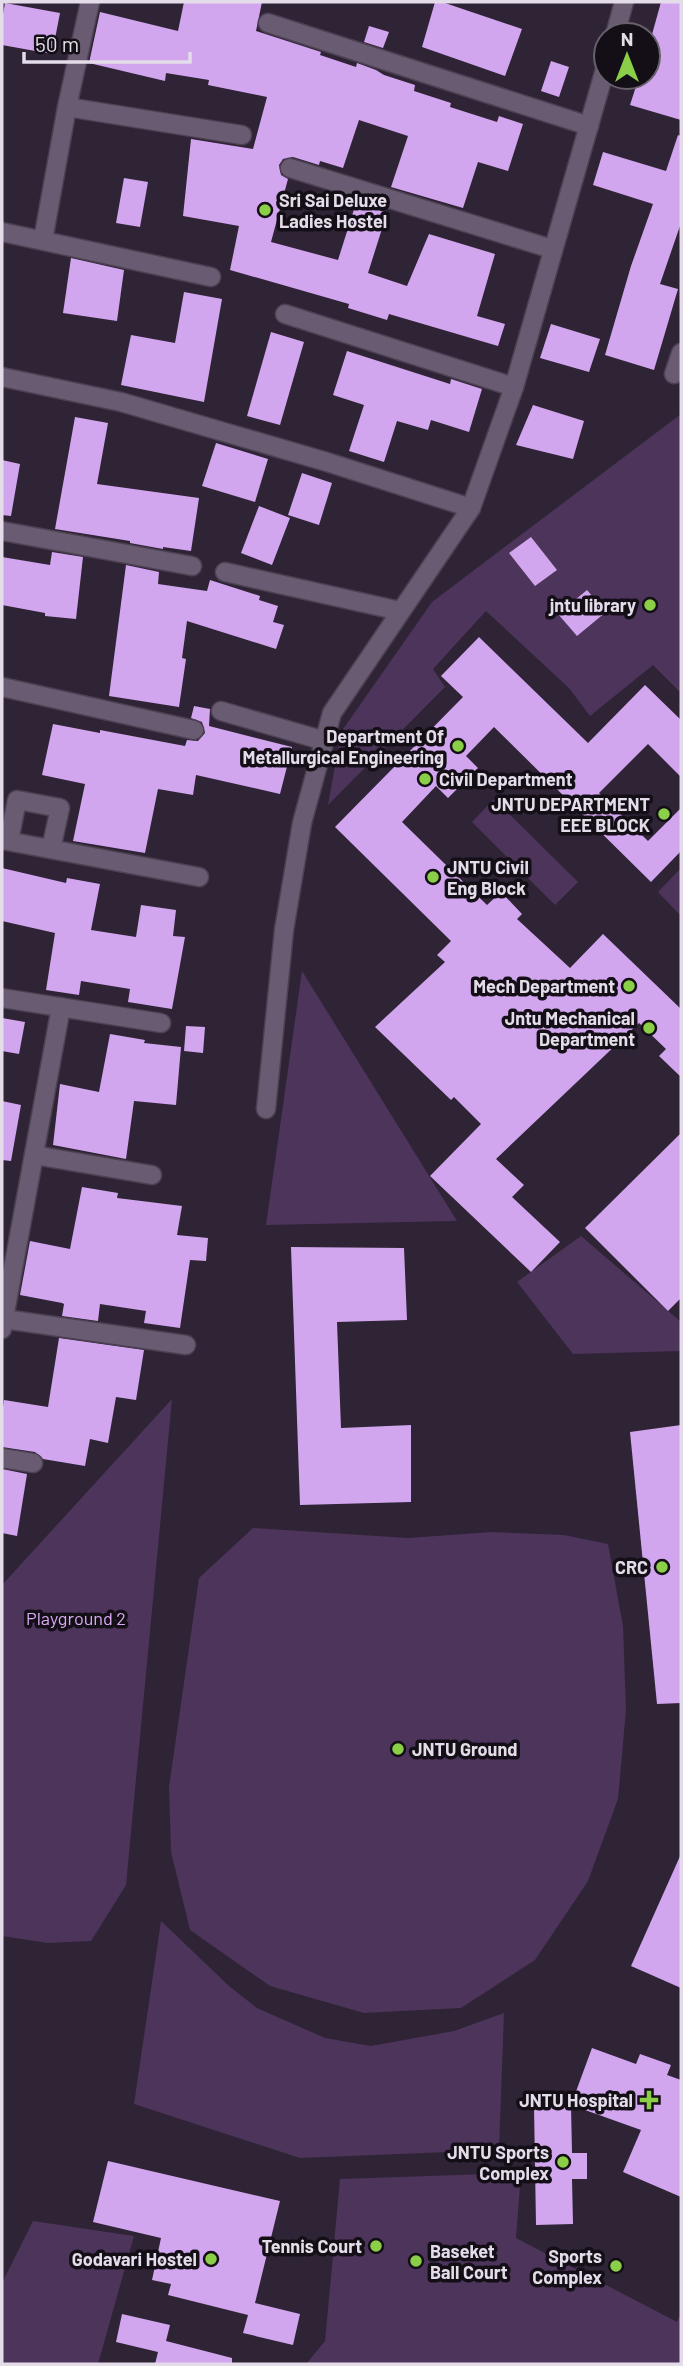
<svg xmlns="http://www.w3.org/2000/svg" width="683" height="2366" font-family="Barlow,sans-serif">
	<rect width="100%" height="100%" fill="#2f2336"/>
	<g fill="#4c345b">
		<path d="M681,414V693L653,665L590,716L569,688L486,611L433,669L445,687L328,805L341,732L432,602Z"/>
		<path d="M494,799L578,882L555,905L472,822Z"/>
		<path d="M681,868V916L658,892Z"/>
		<path d="M302,971L457,1221L266,1225Z"/>
		<path d="M581,1236L681,1322V1351L573,1354L517,1282Z"/>
		<path d="M172,1399L126,1885L91,1941L48,1943L2,1936V1585Z"/>
		<path d="M253,1528L408,1538L492,1532L564,1535L608,1544L623,1626L626,1710L618,1799L588,1881L535,1960L461,2008L364,2013L270,1986L190,1930L171,1852L169,1787L199,1578Z"/>
		<path d="M161,1921L229,1986L257,2008L325,2038L371,2046L454,2031L504,2013L499,2150L300,2158L134,2104Z"/>
		<path d="M521,2173L516,2238L677,2322L681,2313V2364H306L325,2341L340,2179Z"/>
		<path d="M33,2221L134,2236L98,2364H2V2283Z"/>
	</g>
	<g fill="#d2a6ee">
		<path d="M184,2H262L256,31L321,52L320,55L356,67L357,63L376,70L384,75L415,85L414,91L451,103L450,107L497,122L499,116L523,124L508,171L478,162L463,208L391,187L408,136L359,120L343,168L320,161L319,165L293,157L283,159L279,165L281,175L288,179L271,242L338,260L356,203L387,213L368,273L407,286L429,234L495,254L477,316L505,324L498,346L389,314L387,320L348,308L349,304L230,270L239,226L183,216L191,139L253,149L267,97L208,85L209,80L166,73L165,81L89,63L100,12L178,31Z"/>
		<path d="M435,2H442L522,29L505,76L422,47Z"/>
		<path d="M661,2H681V120L630,105L639,77H648V49Z"/>
		<path d="M5,3L60,13L52,54L2,45V20Z"/>
		<path d="M369,26L389,32L383,48L364,42Z"/>
		<path d="M551,61L569,67L559,97L541,91Z"/>
		<path d="M678,135L681,136V223L660,284L678,289L654,370L605,355L631,266L653,204L593,185L603,152L666,171Z"/>
		<path d="M124,178L148,182L140,227L116,223Z"/>
		<path d="M71,258L124,270L117,321L63,313Z"/>
		<path d="M184,292L222,299L204,402L121,385L131,335L175,343Z"/>
		<path d="M551,324L600,339L589,372L540,358Z"/>
		<path d="M271,332L304,342L280,425L247,416Z"/>
		<path d="M347,351L450,384L451,379L482,389L469,432L431,420L428,430L397,421L384,462L349,451L364,405L333,395Z"/>
		<path d="M533,405L584,421L573,459L516,445Z"/>
		<path d="M75,417L108,423L97,484L199,498L191,551L163,547V549L130,543V541L55,529Z"/>
		<path d="M216,443L268,459L255,502L202,486Z"/>
		<path d="M2,460L20,464L11,516L2,515Z"/>
		<path d="M302,473L332,483L319,525L288,515Z"/>
		<path d="M259,506L290,518L272,565L241,553Z"/>
		<path d="M531,537L557,570L535,586L509,553Z"/>
		<path d="M52,552L83,557L76,619L45,616V613L2,605V557L50,565Z"/>
		<path d="M126,565L159,572L158,584L207,591L210,580L260,596L259,600L278,606L273,622L284,625L276,649L187,621L182,658L186,659L179,707L109,696Z"/>
		<path d="M587,590L606,612L577,636L558,614Z"/>
		<path d="M479,637L588,743L645,685L681,720V777L648,744L599,793L648,841L681,808V851L651,882L494,727L466,756L478,768L448,798L436,786L402,822L487,905L501,892L522,914L517,919L570,968L603,934L681,1009V1077L659,1056L666,1049L639,1023L496,1159L524,1185L512,1197L560,1242L531,1272L430,1176L481,1124L454,1097L451,1100L375,1027L445,962L437,955L451,941L335,827L463,697L441,676Z"/>
		<path d="M194,706L210,709L209,726L292,747L280,794L196,775L193,795L158,789L145,853L73,841L85,784L42,775L53,724L100,733V730L185,746L187,740L198,741L205,733L202,722L191,718Z"/>
		<path d="M2,868L66,883L67,878L100,884L91,930L136,937L141,905L176,910L173,936L185,937L172,1009L128,1002L130,989L81,981L79,995L46,990L55,933L2,921Z"/>
		<path d="M2,1018L25,1022L19,1054L2,1051Z"/>
		<path d="M186,1026L205,1027L203,1053L184,1051Z"/>
		<path d="M110,1034L145,1040L144,1043L181,1047L176,1105L134,1101L126,1159L53,1145L60,1084L99,1092Z"/>
		<path d="M2,1101L21,1105L11,1161L2,1160Z"/>
		<path d="M681,1133V1298L668,1311L585,1228Z"/>
		<path d="M82,1187L118,1193L117,1198L182,1206L177,1235L208,1238L206,1261L190,1260L180,1328L144,1323L146,1311L100,1304L98,1321L62,1316L64,1304L62,1303L20,1295L30,1241L70,1249Z"/>
		<path d="M291,1247L404,1248L407,1320L337,1322L341,1428L411,1425V1502L300,1505Z"/>
		<path d="M59,1338L144,1350L136,1400L116,1397L108,1443L90,1439L85,1466L43,1459L35,1452L2,1447V1415L4,1400L48,1407Z"/>
		<path d="M681,1425V1703L657,1704L630,1432Z"/>
		<path d="M2,1469L27,1474L17,1536L2,1533Z"/>
		<path d="M681,1854V1988L631,1966Z"/>
		<path d="M592,2048L636,2064L640,2054L671,2065L667,2075L681,2080V2197L623,2172L641,2130L571,2105Z"/>
		<path d="M571,2106L572,2153H587V2179H572L573,2224L536,2225L534,2107Z"/>
		<path d="M108,2161L280,2201L255,2303L300,2314L293,2345L243,2333L248,2315L168,2295L171,2284L152,2280L161,2238L93,2222Z"/>
		<path d="M122,2314L170,2325L166,2341L232,2358V2364H155L158,2352L116,2342Z"/>
	</g>
	<g fill="none" stroke-linecap="round" stroke-linejoin="round">
		<g stroke="#4c4152" stroke-width="21">
			<g id="minor">
				<path d="M268,23L589,126"/>
				<path d="M615,35L624,2"/>
				<path d="M67,107L242,135"/>
				<path d="M290,168L552,249"/>
				<path d="M2,232L211,277"/>
				<path d="M43,240L67,107L90,2"/>
				<path d="M285,314L514,387"/>
				<path d="M674,374L681,353"/>
				<path d="M2,377L121,402L327,462L471,508"/>
				<path d="M2,531L192,566"/>
				<path d="M225,572L400,611"/>
				<path d="M2,687L194,730"/>
				<path d="M221,711L325,741"/>
				<path d="M2,840L199,877"/>
				<path d="M9,841L17,800L60,808L51,849"/>
				<path d="M2,998L161,1023"/>
				<path d="M266,1109L284,930L302,823L332,713L471,508L514,387L606,66"/>
				<path d="M34,1155L152,1175"/>
				<path d="M4,1319L186,1345"/>
				<path d="M2,1329L61,1007"/>
				<path d="M2,1458L33,1463"/>
			</g>
		</g>
		<use href="#minor" stroke="#695b72" stroke-width="18"/>
	</g>
	<g fill="#8bce47" stroke="#140f17" stroke-width="2.5">
		<circle cx="265" cy="210" r="7"/>
		<circle cx="650" cy="605" r="7"/>
		<circle cx="458" cy="746" r="7"/>
		<circle cx="425" cy="779" r="7"/>
		<circle cx="664" cy="814" r="7"/>
		<circle cx="433" cy="877" r="7"/>
		<circle cx="629" cy="986" r="7"/>
		<circle cx="649" cy="1028" r="7"/>
		<circle cx="662" cy="1567" r="7"/>
		<circle cx="398" cy="1749" r="7"/>
		<path d="M645.5 2089.5h7v7h7v7h-7v7h-7v-7h-7v-7h7z"/>
		<circle cx="563" cy="2162" r="7"/>
		<circle cx="376" cy="2246" r="7"/>
		<circle cx="211" cy="2259" r="7"/>
		<circle cx="416" cy="2261" r="7"/>
		<circle cx="616" cy="2266" r="7"/>
	</g>
	<g text-anchor="middle" dominant-baseline="central" stroke-width="7" stroke-linejoin="round" paint-order="stroke">
		<g font-size="18" font-weight="bold" fill="#e4dce9" stroke="#140f17" text-anchor="end">
			<text x="279" y="200" text-anchor="start">Sri Sai Deluxe<tspan x="279" dy="21">Ladies Hostel</tspan></text>
			<text x="636" y="605">jntu library</text>
			<text x="444" y="736">Department Of<tspan x="444" dy="21">Metallurgical Engineering</tspan></text>
			<text x="439" y="779" text-anchor="start">Civil Department</text>
			<text x="650" y="804">JNTU DEPARTMENT<tspan x="650" dy="21">EEE BLOCK</tspan></text>
			<text x="447" y="867" text-anchor="start">JNTU Civil<tspan x="447" dy="21">Eng Block</tspan></text>
			<text x="615" y="986">Mech Department</text>
			<text x="635" y="1018">Jntu Mechanical<tspan x="635" dy="21">Department</tspan></text>
			<text x="648" y="1567">CRC</text>
			<text x="412" y="1749" text-anchor="start">JNTU Ground</text>
			<text x="633" y="2100">JNTU Hospital</text>
			<text x="549" y="2152">JNTU Sports<tspan x="549" dy="21">Complex</tspan></text>
			<text x="362" y="2246">Tennis Court</text>
			<text x="430" y="2251" text-anchor="start">Baseket<tspan x="430" dy="21">Ball Court</tspan></text>
			<text x="602" y="2256">Sports<tspan x="602" dy="21">Complex</tspan></text>
			<text x="197" y="2259">Godavari Hostel</text>
		</g>
		<g font-size="18" fill="#d9abf5" stroke="#140f17">
			<text x="76" y="1618">Playground 2</text>
		</g>
	</g>
	<rect width="683" height="2366" fill="none" stroke="#e4dce9" stroke-width="7"/>
	<g transform="translate(627 56)"><circle r="33" fill="#140f17" stroke="#67616b" stroke-width="2"/>
	<path d="M0-5L12 26L0 18L-12 26Z" fill="#8bce47"/>
	<text y="-10" font-size="19" font-weight="bold" text-anchor="middle" fill="#e4dce9">N</text>
	</g>
	<path d="M24 52v10h166v-10" fill="none" stroke="#e4dce9" stroke-width="3.5"/>
	<text x="35" y="52" font-size="21" fill="#e4dce9" stroke="#140f17" stroke-width="5" paint-order="stroke">50 m</text>
</svg>
